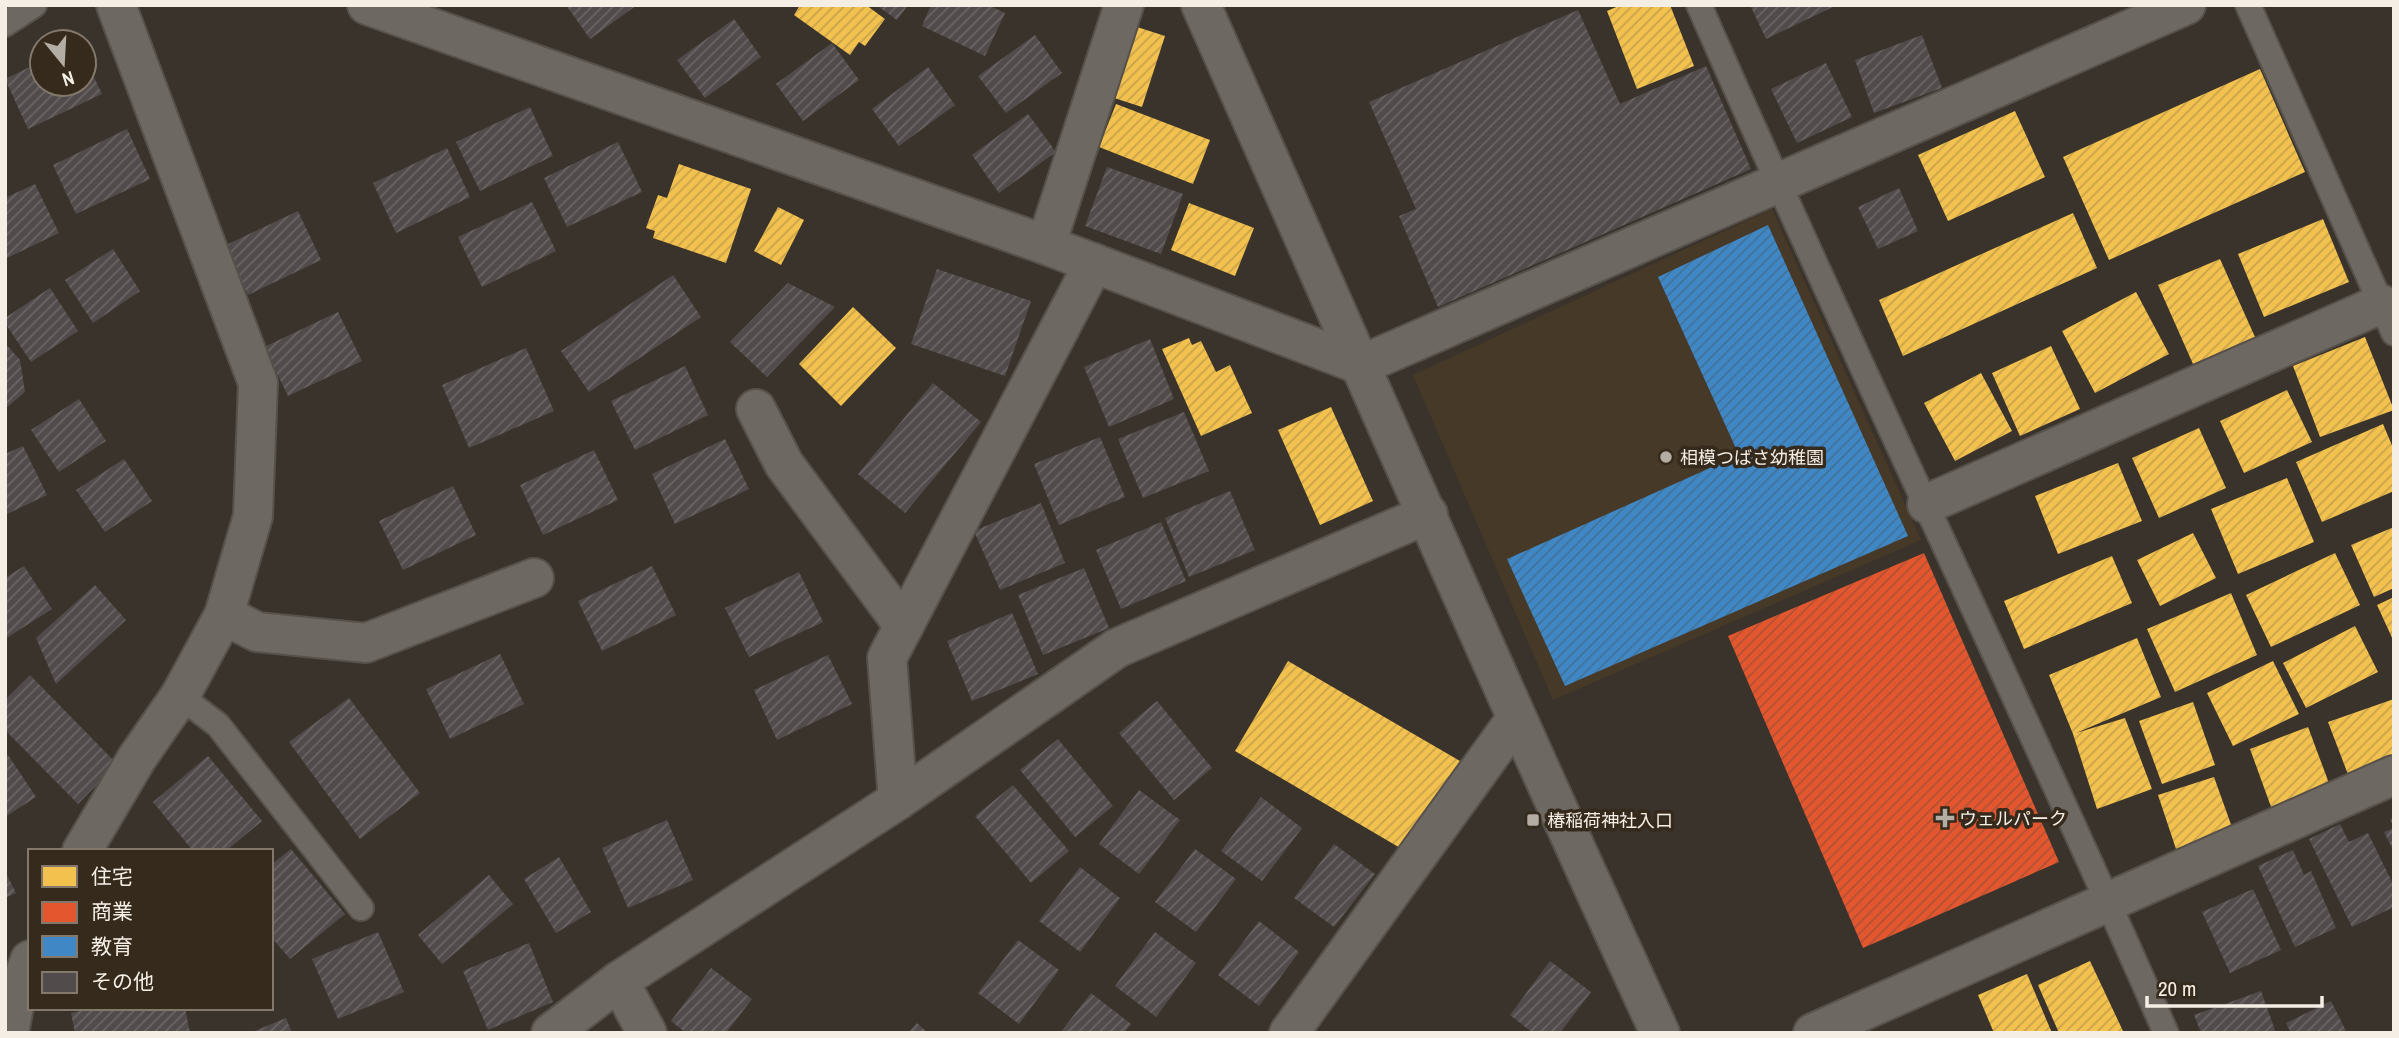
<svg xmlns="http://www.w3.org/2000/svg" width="2399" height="1038" font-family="'Archivo Narrow','Noto Sans JP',sans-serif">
	<defs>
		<pattern id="homes-hatch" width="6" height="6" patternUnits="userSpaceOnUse" patternTransform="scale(1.75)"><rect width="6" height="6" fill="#f2c14e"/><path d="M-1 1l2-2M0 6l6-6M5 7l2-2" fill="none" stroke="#c8a24c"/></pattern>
		<pattern id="shops-hatch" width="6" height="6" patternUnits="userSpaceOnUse" patternTransform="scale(1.75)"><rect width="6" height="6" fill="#e4572e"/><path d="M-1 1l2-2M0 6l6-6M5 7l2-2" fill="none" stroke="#ae5136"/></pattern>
		<pattern id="schools-hatch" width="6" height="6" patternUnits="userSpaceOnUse" patternTransform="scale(1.75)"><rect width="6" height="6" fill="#3f88c5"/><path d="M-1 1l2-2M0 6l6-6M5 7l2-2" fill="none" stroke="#437198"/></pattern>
		<pattern id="building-hatch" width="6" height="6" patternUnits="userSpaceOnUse" patternTransform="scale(1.75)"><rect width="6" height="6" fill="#514c4b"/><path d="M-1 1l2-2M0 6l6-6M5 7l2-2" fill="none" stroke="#6b6665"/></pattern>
	</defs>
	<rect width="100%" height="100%" fill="#39332b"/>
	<path fill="#473927" d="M1772,209L1921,540L1553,700L1413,375Z"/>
	<g fill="url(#homes-hatch)">
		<path d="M800,5H866L885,19L865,46L859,42L850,55L794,15Z"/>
		<path d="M1621,5H1670L1694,66L1637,89L1607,11Z"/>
		<path d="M1134,26L1165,36L1142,107L1111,97Z"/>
		<path d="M2260,69L2305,172L2109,260L2063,157Z"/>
		<path d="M1116,104L1210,140L1193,184L1099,147Z"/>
		<path d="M2015,111L2045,177L1948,221L1918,155Z"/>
		<path d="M679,164L751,189L726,263L653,238L655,231L646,228L658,195L667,198Z"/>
		<path d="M1189,203L1254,228L1235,276L1171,250Z"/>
		<path d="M778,207L804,220L781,265L754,251Z"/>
		<path d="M2073,213L2097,268L1903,356L1879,300Z"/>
		<path d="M2323,219L2349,282L2264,317L2238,254Z"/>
		<path d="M2220,259L2255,337L2193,364L2158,285Z"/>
		<path d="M2136,292L2169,354L2095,393L2062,331Z"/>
		<path d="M853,307L896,348L841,406L799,364Z"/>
		<path d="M2365,337L2394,410L2320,437L2293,366Z"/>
		<path d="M1189,338L1192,345L1201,341L1216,372L1230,365L1252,413L1201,436L1162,349Z"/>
		<path d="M2051,346L2080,409L2020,436L1992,373Z"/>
		<path d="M1981,373L2012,431L1955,461L1924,403Z"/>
		<path d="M2287,390L2312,442L2244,473L2220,421Z"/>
		<path d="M1331,407L1373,501L1320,525L1278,430Z"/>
		<path d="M2383,424L2394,450V491L2322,522L2296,462Z"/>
		<path d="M2199,428L2226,488L2159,518L2132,458Z"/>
		<path d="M2118,463L2142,521L2058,554L2035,496Z"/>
		<path d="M2287,478L2314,542L2238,574L2211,509Z"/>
		<path d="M2394,527V588L2374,597L2351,545Z"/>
		<path d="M2193,533L2216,578L2160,606L2137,560Z"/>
		<path d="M2335,553L2360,605L2271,647L2246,595Z"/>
		<path d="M2112,556L2132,603L2024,649L2004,601Z"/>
		<path d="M2231,593L2257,655L2175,692L2147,629Z"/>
		<path d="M2394,597V642L2377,605Z"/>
		<path d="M2355,626L2378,672L2306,708L2283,663Z"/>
		<path d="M2137,638L2161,697L2076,733L2125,718L2152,789L2097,809L2073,734L2049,675Z"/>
		<path d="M1288,661L1460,761L1407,852L1235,751Z"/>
		<path d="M2273,661L2299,714L2233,746L2207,693Z"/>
		<path d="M2394,699V761L2349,777L2328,722Z"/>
		<path d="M2193,702L2215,765L2162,784L2139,721Z"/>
		<path d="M2308,727L2333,794L2274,815L2250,749Z"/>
		<path d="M2214,777L2233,830L2176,849L2158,795Z"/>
		<path d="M2090,961L2123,1031L2059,1033L2038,985Z"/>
		<path d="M2027,974L2052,1033H1994L1978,995Z"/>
	</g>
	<path fill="url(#shops-hatch)" d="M1924,553L2059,862L1863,948L1728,636Z"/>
	<path fill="url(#schools-hatch)" d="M1768,225L1908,536L1565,686L1507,559L1739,455L1658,277Z"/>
	<g fill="url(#building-hatch)">
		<path d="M566,5H637L590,39Z"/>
		<path d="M876,5H908L897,20Z"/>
		<path d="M931,5H988L1005,13L985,56L922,26Z"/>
		<path d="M1750,5H1837L1766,39Z"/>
		<path d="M1578,10L1620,104L1706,66L1751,169L1438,307L1399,216L1416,209L1369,102Z"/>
		<path d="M734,19L761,57L705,98L677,60Z"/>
		<path d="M1035,35L1062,73L1006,113L978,76Z"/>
		<path d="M1922,35L1942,88L1874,113L1855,60Z"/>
		<path d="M832,43L859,80L803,121L776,84Z"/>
		<path d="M84,56L102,94L28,129L5,79L42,61V84H84Z"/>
		<path d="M1826,63L1852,117L1797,143L1771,89Z"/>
		<path d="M928,67L955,105L899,146L872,109Z"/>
		<path d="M530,107L553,156L480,191L456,142Z"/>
		<path d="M1028,114L1056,152L999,193L972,155Z"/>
		<path d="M127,129L150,179L76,214L53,165Z"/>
		<path d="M618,142L642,192L567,227L544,178Z"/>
		<path d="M447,148L470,197L396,233L373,183Z"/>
		<path d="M1107,167L1183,194L1161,254L1085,226Z"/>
		<path d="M35,184L59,233L5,259V198Z"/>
		<path d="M1899,188L1918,231L1878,249L1858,207Z"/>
		<path d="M532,202L556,251L482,287L458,237Z"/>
		<path d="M298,211L321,260L248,295L224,246Z"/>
		<path d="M113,249L140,291L93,323L65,280Z"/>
		<path d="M937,269L1031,301L1005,376L911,344Z"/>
		<path d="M673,275L701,317L589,392L561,351Z"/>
		<path d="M788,283L835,307L767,377L730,342Z"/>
		<path d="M50,288L78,331L31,362L5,323V318Z"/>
		<path d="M338,312L362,361L288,396L264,347Z"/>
		<path d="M1150,339L1174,399L1109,427L1084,367Z"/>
		<path d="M5,343L20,360L25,392L5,409Z"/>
		<path d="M526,348L554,411L469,448L442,385Z"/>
		<path d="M685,366L708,415L635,450L611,401Z"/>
		<path d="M933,383L981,422L905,513L858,474Z"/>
		<path d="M79,399L106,441L59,472L31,430Z"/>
		<path d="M1184,412L1209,471L1143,498L1118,439Z"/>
		<path d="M1100,437L1125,497L1059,525L1034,464Z"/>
		<path d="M725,439L749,489L675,524L652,474Z"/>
		<path d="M23,446L47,495L5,515V454Z"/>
		<path d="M594,450L618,500L543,535L520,485Z"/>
		<path d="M124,459L152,501L105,532L76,490Z"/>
		<path d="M453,486L476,535L403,570L379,521Z"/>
		<path d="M1230,491L1255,550L1189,577L1165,518Z"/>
		<path d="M1041,503L1065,563L1000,590L974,531Z"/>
		<path d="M1161,522L1186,581L1121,609L1096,550Z"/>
		<path d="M24,566L52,609L5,639V578Z"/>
		<path d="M652,566L676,615L602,651L578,601Z"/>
		<path d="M1084,568L1109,628L1043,655L1018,595Z"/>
		<path d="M799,572L823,622L749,657L725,608Z"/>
		<path d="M95,585L126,620L56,684L36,638Z"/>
		<path d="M1012,613L1038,674L972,701L947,641Z"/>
		<path d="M500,654L524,704L450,739L426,689Z"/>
		<path d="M828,655L852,704L777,740L754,690Z"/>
		<path d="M30,675L117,764L78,804L5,730V700Z"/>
		<path d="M349,698L420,793L360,839L289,742Z"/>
		<path d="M1157,701L1212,768L1174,800L1119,733Z"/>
		<path d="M1058,739L1113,806L1075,837L1020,770Z"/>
		<path d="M8,755L36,797L5,817V757Z"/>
		<path d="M208,756L262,821L226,851H193L153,802Z"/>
		<path d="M1013,785L1069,851L1031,883L975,816Z"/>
		<path d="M1139,790L1180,820L1139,874L1099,844Z"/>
		<path d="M1261,797L1302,828L1262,881L1221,851Z"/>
		<path d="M2394,817V852L2384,832L2394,828L2390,819Z"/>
		<path d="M667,820L693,880L628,908L602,848Z"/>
		<path d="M2340,824L2349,842L2368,833L2394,886V907L2352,927L2309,839Z"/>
		<path d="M1334,844L1375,874L1334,927L1294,898Z"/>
		<path d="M291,849L345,914L290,959L271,937V865Z"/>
		<path d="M1195,849L1236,879L1196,932L1155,902Z"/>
		<path d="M2293,850L2304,875L2311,871L2336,928L2295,947L2258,866Z"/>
		<path d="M559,857L591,912L556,933L524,879Z"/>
		<path d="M1080,867L1120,898L1080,952L1039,921Z"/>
		<path d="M5,871L16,893L5,898Z"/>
		<path d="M489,875L513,904L442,964L418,935Z"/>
		<path d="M2253,889L2281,950L2230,973L2202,912Z"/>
		<path d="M1259,921L1299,952L1259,1006L1218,975Z"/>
		<path d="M378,932L404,992L338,1019L312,959Z"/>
		<path d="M1155,932L1196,963L1156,1017L1115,986Z"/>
		<path d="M1018,940L1059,970L1019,1024L978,993Z"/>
		<path d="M529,943L553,1002L488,1030L463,971Z"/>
		<path d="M1550,961L1591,992L1560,1033H1533L1510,1015Z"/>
		<path d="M711,968L752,999L726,1033H686L671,1021Z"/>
		<path d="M2261,991L2276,1033H2201L2194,1015Z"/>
		<path d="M1091,993L1131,1024L1124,1033H1060Z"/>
		<path d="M2331,1001L2347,1033H2291L2286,1023Z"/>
		<path d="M93,1008H185L190,1033H75L71,1013Z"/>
		<path d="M286,1018L292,1033H250Z"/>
		<path d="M917,1023L928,1033H908Z"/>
	</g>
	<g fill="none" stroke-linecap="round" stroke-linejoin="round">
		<g stroke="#57514b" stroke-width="28">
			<g id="service">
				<path d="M1699,5C1850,350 2015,688 2166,1033"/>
				<path d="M2248,5L2394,333"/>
				<path d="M5,24L34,5"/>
				<path d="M180,696L218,725L361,908"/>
			</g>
		</g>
		<g stroke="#57514b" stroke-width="42">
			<g id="minor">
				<path d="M367,5L1046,245L1361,365L2186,5"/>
				<path d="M1046,245L1124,5"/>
				<path d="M756,409L784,464L904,626"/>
				<path d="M1927,504L2381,304"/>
				<path d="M224,615L257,632L366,643L534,578"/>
				<path d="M898,800L887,658L1094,263"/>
				<path d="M82,851L137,758L180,696L224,615L253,516L258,383L116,5"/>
				<path d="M619,981L647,1033"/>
				<path d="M9,1033L15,1000L30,960"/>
				<path d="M551,1033L619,981L898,800L1117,648L1428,514"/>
				<path d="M1289,1033L1516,719"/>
				<path d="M1813,1033L2394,775"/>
			</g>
		</g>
		<g stroke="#57514b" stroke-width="42">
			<path id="tertiary" d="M1201,5C1353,348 1503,692 1660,1033"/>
		</g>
		<use href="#service" stroke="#6d6861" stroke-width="24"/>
		<use href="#minor" stroke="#6d6861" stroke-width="38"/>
		<use href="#tertiary" stroke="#6d6861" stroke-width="38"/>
	</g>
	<g fill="#b3ada4" stroke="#352a1c" stroke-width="2.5">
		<circle cx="1666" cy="457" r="7"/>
		<path d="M1941.5 807.5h7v7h7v7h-7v7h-7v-7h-7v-7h7z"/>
		<rect x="1526" y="813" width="14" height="14" rx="3.5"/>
	</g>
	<g text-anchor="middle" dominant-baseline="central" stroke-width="7" stroke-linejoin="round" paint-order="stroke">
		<g font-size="18" fill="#f5eee5" stroke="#352a1c" text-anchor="start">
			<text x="1680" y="457">相模つばさ幼稚園</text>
			<text x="1959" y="818">ウェルパーク</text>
			<text x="1547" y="820">椿稲荷神社入口</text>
		</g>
	</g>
	<rect width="2399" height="1038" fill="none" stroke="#f5eee5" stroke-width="14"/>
	<rect x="28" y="849" width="245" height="161" fill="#352a1c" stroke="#82786c" stroke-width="2"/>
	<rect x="42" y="866" width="35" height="21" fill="#f2c14e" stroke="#82786c" stroke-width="2"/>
	<text x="91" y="884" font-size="21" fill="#f5eee5">住宅</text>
	<rect x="42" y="902" width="35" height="21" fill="#e4572e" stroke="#82786c" stroke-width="2"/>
	<text x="91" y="919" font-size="21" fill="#f5eee5">商業</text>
	<rect x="42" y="936" width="35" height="21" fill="#3f88c5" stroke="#82786c" stroke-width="2"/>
	<text x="91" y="954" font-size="21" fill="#f5eee5">教育</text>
	<rect x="42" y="972" width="35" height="21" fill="#514c4b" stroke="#82786c" stroke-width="2"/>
	<text x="91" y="989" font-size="21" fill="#f5eee5">その他</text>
	<g transform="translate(63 63) rotate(162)"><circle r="33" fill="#352a1c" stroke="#82786c" stroke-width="2"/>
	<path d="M0-5L12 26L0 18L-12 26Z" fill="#b3ada4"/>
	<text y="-10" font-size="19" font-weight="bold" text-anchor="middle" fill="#f5eee5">N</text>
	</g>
	<path d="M2147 996v10h175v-10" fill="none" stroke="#f5eee5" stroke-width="3.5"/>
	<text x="2158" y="996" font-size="21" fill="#f5eee5" stroke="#352a1c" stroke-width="5" paint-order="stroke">20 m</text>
</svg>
